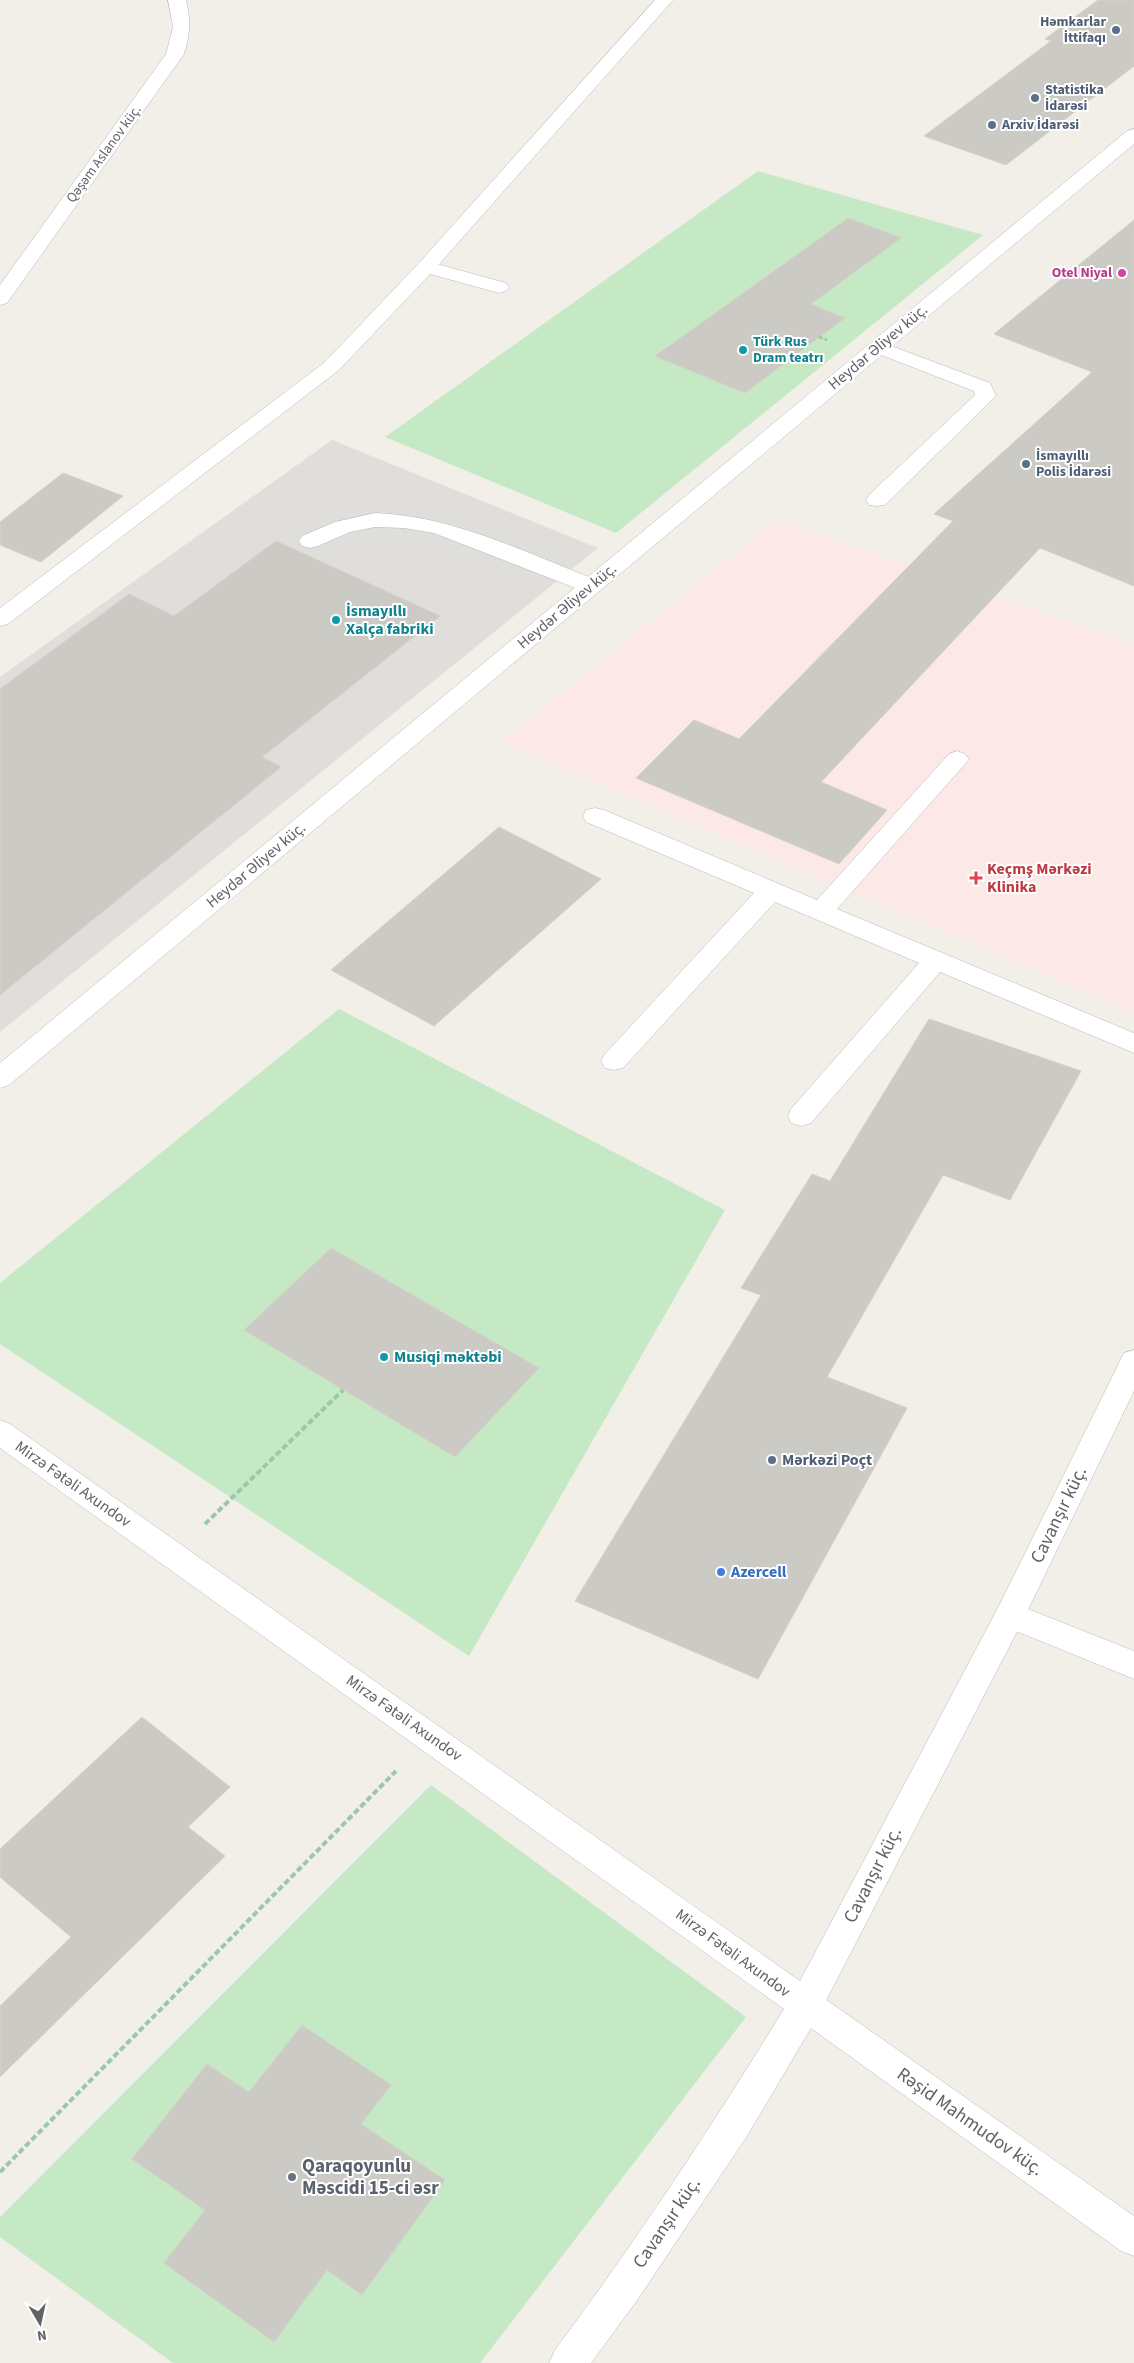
<svg xmlns="http://www.w3.org/2000/svg" width="1134" height="2363" font-family="'Source Sans 3',sans-serif">
	<rect width="100%" height="100%" fill="#f1efe8"/>
	<path fill="#e0deda" d="M332,440L598,548L0,1032V677Z"/>
	<path fill="#fce8e6" d="M776,520L1134,644V1013L501,742Z"/>
	<g fill="#c5e8c5">
		<path d="M758,171L983,235L616,533L385,437Z"/>
		<path d="M339,1009L725,1210L469,1656L0,1344V1283Z"/>
		<path d="M431,1785L746,2017L480,2363H173L0,2237V2217Z"/>
	</g>
	<g fill="#cccac5" stroke="#d6d1c6">
		<path d="M1098,0H1134V66L1006,165L924,136L1051,41L1045,39Z"/>
		<path d="M848,218L901,238L811,304L845,318L745,393L655,356Z"/>
		<path d="M1134,220V586L1040,548L821,782L887,810L839,864L636,778L694,720L739,739L953,521L934,514L1092,372L994,334Z"/>
		<path d="M63,473L123,496L41,562L0,545V522Z"/>
		<path d="M276,541L440,616L262,757L281,767L0,995V689L129,594L174,616Z"/>
		<path d="M499,827L601,879L434,1026L331,970Z"/>
		<path d="M929,1019L1081,1071L1010,1200L943,1175L827,1377L907,1408L758,1679L575,1601L761,1295L741,1288L812,1174L830,1181Z"/>
		<path d="M331,1248L539,1368L455,1457L244,1330Z"/>
		<path d="M142,1717L230,1787L188,1827L225,1856L0,2077V2006L71,1937L0,1877V1849Z"/>
		<path d="M302,2025L391,2085L361,2124L445,2180L362,2295L327,2270L274,2342L164,2263L205,2210L132,2159L207,2064L249,2092Z"/>
	</g>
	<g fill="none" stroke-linecap="round" stroke-linejoin="round">
		<g stroke="#b5b8bc" stroke-width="1">
			<g id="service">
				<path d="M426,261L506,283L509,287L506,291L499,293L419,271L416,267L419,263Z"/>
				<path d="M878,341L990,383L996,396L885,505L877,506L869,505L866,500L869,495L975,395L974,391L871,351L868,347L871,343Z"/>
				<path d="M375,513C454,516 526,553 599,581L602,586L599,591L591,593L583,591L434,533L404,528L375,527L350,532L318,546L310,548L302,546L299,541L302,536L335,522Z"/>
				<path d="M957,751L965,754L969,759L965,764L837,909L1134,1033V1053L940,972L811,1123L801,1126L791,1123L788,1116L791,1109L919,963L775,902L623,1068L614,1070L605,1068L601,1061L605,1054L754,893L586,822L583,816L586,810L595,808L604,810L817,900L949,754Z"/>
			</g>
		</g>
		<g stroke="#b5b8bc" stroke-width="1">
			<g id="minor">
				<path d="M168,0H186C191,20 190,35 184,54L7,303L0,305V285L166,54L173,27Z"/>
				<path d="M1010,1602L1134,1651V1679L999,1624L994,1615L999,1606Z"/>
				<path d="M806,1989L818,1994L1134,2216V2256L1121,2251L794,2016L789,2005L794,1994Z"/>
			</g>
		</g>
		<g stroke="#b5b8bc" stroke-width="1">
			<g id="tertiary">
				<path d="M655,0H673L433,271L339,370L8,624L0,626V608L325,362L419,263Z"/>
				<path d="M1134,129V144L9,1085L0,1088V1063L1127,131Z"/>
			</g>
		</g>
		<g stroke="#b6babf" stroke-width="1">
			<path id="secondary" d="M1134,1350V1391L1021,1624L818,2016L747,2136L638,2299L591,2363H549L555,2350C637,2240 712,2126 784,2009L0,1448V1420L10,1424L800,1981L999,1606L1124,1353Z"/>
		</g>
		<path stroke="#9cc7a9" stroke-width="2.5" stroke-dasharray="4 2" stroke-linecap="butt" d="M819,337L827,340"/>
		<g stroke="#9cc7a9" stroke-width="4" stroke-dasharray="6 3" stroke-linecap="butt">
			<path d="M205,1524L343,1390"/>
			<path d="M0,2172L396,1771"/>
		</g>
		<use href="#service" fill="#fff" fill-rule="evenodd"/>
		<use href="#minor" fill="#fff" fill-rule="evenodd"/>
		<use href="#tertiary" fill="#fff" fill-rule="evenodd"/>
		<use href="#secondary" fill="#fff" fill-rule="evenodd"/>
	</g>
	<g fill="#5c6f8a" stroke="#fff" stroke-width="2">
		<circle cx="1116" cy="30" r="5"/>
		<circle cx="1035" cy="98" r="5"/>
		<circle cx="992" cy="125" r="5"/>
		<circle cx="1026" cy="464" r="5"/>
		<circle cx="772" cy="1460" r="5"/>
	</g>
	<circle fill="#d1479c" stroke="#fff" stroke-width="2" cx="1122" cy="273" r="5"/>
	<g fill="#0f9aa8" stroke="#fff" stroke-width="2">
		<circle cx="743" cy="350" r="5"/>
		<circle cx="336" cy="620" r="5"/>
		<circle cx="384" cy="1357" r="5"/>
	</g>
	<path fill="#e0444e" stroke="#fff" stroke-width="2" d="M973.5 870.5h5v5h5v5h-5v5h-5v-5h-5v-5h5z"/>
	<circle fill="#3f7fe0" stroke="#fff" stroke-width="2" cx="721" cy="1572" r="5"/>
	<circle fill="#6b7280" stroke="#fff" stroke-width="2" cx="292" cy="2177" r="5"/>
	<g text-anchor="middle" dominant-baseline="central" stroke-width="4" stroke-linejoin="round" paint-order="stroke">
		<g font-size="14" font-weight="bold" fill="#4e5e75" stroke="#fff" text-anchor="start">
			<text x="1106" y="22" text-anchor="end">Həmkarlar<tspan x="1106" dy="16">İttifaqı</tspan></text>
			<text x="1045" y="90">Statistika<tspan x="1045" dy="16">İdarəsi</tspan></text>
			<text x="1002" y="125">Arxiv İdarəsi</text>
			<text x="1036" y="456">İsmayıllı<tspan x="1036" dy="16">Polis İdarəsi</tspan></text>
		</g>
		<g font-size="14" fill="#5f6368" stroke="#fff">
			<text transform="translate(104 154) rotate(-54)">Qəşəm Aslanov küç.</text>
		</g>
		<g font-size="14" font-weight="bold" fill="#b23c85" stroke="#fff" text-anchor="end">
			<text x="1112" y="273">Otel Niyal</text>
		</g>
		<g font-size="14" font-weight="bold" fill="#0d838f" stroke="#fff" text-anchor="start">
			<text x="753" y="342">Türk Rus<tspan x="753" dy="16">Dram teatrı</tspan></text>
		</g>
		<g font-size="16" fill="#5f6368" stroke="#fff">
			<text transform="translate(878 347) rotate(-40)">Heydər Əliyev küç.</text>
			<text transform="translate(567 606) rotate(-40)">Heydər Əliyev küç.</text>
			<text transform="translate(256 865) rotate(-40)">Heydər Əliyev küç.</text>
			<text transform="translate(73 1484) rotate(35)">Mirzə Fətəli Axundov</text>
			<text transform="translate(404 1718) rotate(35)">Mirzə Fətəli Axundov</text>
			<text transform="translate(733 1953) rotate(36)">Mirzə Fətəli Axundov</text>
		</g>
		<g font-size="16" font-weight="bold" fill="#0d838f" stroke="#fff" text-anchor="start">
			<text x="346" y="611">İsmayıllı<tspan x="346" dy="18">Xalça fabriki</tspan></text>
			<text x="394" y="1357">Musiqi məktəbi</text>
		</g>
		<g font-size="16" font-weight="bold" fill="#be3a42" stroke="#fff" text-anchor="start">
			<text x="987" y="869">Keçmş Mərkəzi<tspan x="987" dy="18">Klinika</tspan></text>
		</g>
		<g font-size="16" font-weight="bold" fill="#4e5e75" stroke="#fff" text-anchor="start">
			<text x="782" y="1460">Mərkəzi Poçt</text>
		</g>
		<g font-size="16" font-weight="bold" fill="#366cbe" stroke="#fff" text-anchor="start">
			<text x="731" y="1572">Azercell</text>
		</g>
		<g font-size="19" fill="#5f6368" stroke="#fff">
			<text transform="translate(1059 1515) rotate(-64)">Cavanşır küç.</text>
			<text transform="translate(873 1875) rotate(-63)">Cavanşır küç.</text>
			<text transform="translate(970 2122) rotate(35)">Rəşid Mahmudov küç.</text>
			<text transform="translate(667 2223) rotate(-56)">Cavanşır küç.</text>
		</g>
		<g font-size="19" font-weight="bold" fill="#5b616d" stroke="#fff" text-anchor="start">
			<text x="302" y="2166">Qaraqoyunlu<tspan x="302" dy="22">Məscidi 15-ci əsr</tspan></text>
		</g>
	</g>
	<g transform="translate(40 2323) rotate(171)" stroke="#ffffff" stroke-width="4" paint-order="stroke">
	<path d="M0-4L9 19L0 12L-9 19Z" fill="#5f6368"/>
	<text y="-8" font-size="14" font-weight="bold" text-anchor="middle" fill="#5f6368">N</text>
	</g>
</svg>
